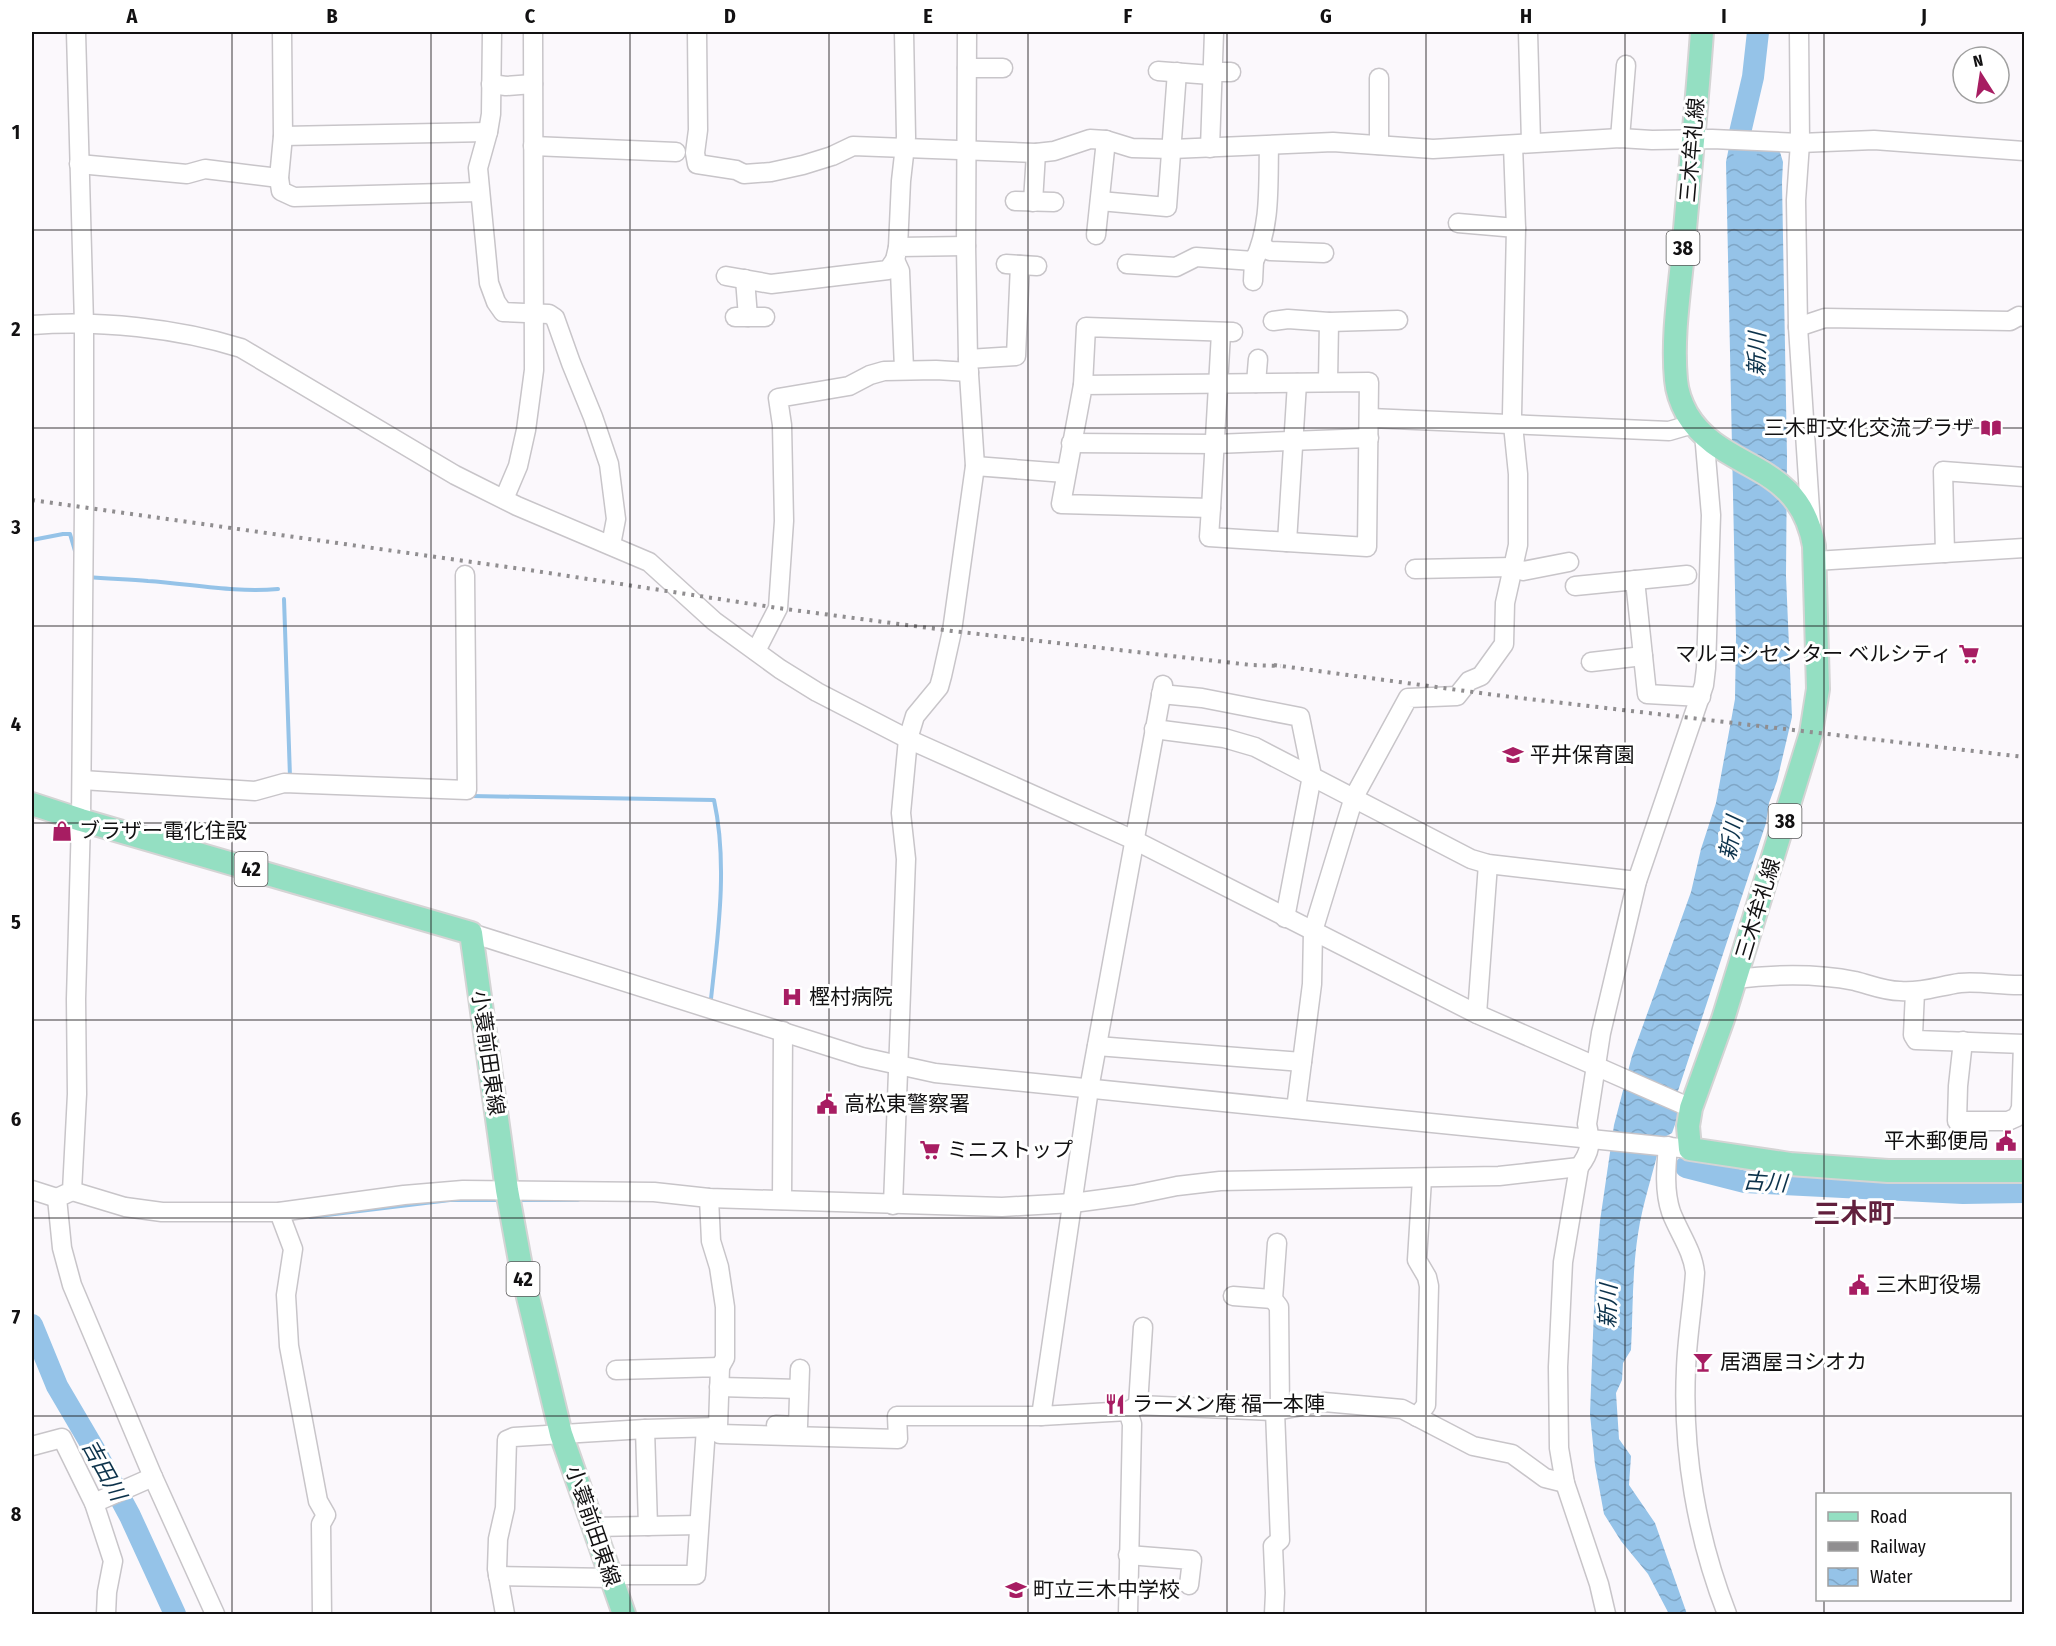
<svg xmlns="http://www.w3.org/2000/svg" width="2056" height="1646" font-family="'Fira Sans Condensed','Noto Sans JP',sans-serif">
	<defs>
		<pattern id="water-waves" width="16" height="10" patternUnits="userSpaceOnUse" patternTransform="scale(1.5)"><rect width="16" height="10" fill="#95c3e8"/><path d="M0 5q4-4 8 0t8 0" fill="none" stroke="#7fa6c6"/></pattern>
	</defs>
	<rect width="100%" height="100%" fill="#fbf8fc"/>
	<path fill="url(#water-waves)" d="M1776,139L1783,162L1782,182L1787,456L1786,576L1792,717L1777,781L1769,803L1766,823L1677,1094L1683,1102L1672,1133L1661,1139C1654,1171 1643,1201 1638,1234C1632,1272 1633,1312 1631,1350L1623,1363L1622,1380L1616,1393L1619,1439L1631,1456L1629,1485L1655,1523L1687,1614H1669L1648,1574L1621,1541L1604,1514L1595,1465L1590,1414L1595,1282L1600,1221L1614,1125L1632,1056L1691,892L1701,849L1716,803L1735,699L1736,637L1726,162L1729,147Z"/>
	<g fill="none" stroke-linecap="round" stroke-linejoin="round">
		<g stroke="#95c3e8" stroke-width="4">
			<path d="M32,540L63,534H70L75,551"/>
			<path d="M88,577C108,579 128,579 148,581C192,584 235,593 278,589"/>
			<path d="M284,599L290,777"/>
			<path d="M471,796L714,800C728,864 718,934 711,999"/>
			<path d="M517,1200H578"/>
			<path d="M310,1217L450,1200H500"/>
		</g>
		<g stroke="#95c3e8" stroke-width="22">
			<path d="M1747,160L1739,137L1753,77L1758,32"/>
			<path d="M1686,1167L1745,1182L1963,1193L2024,1192"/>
			<path d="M32,1325L57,1386L94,1449L130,1516L175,1614"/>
		</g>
		<g stroke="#c8c5c9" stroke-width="21">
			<g id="minor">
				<path d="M76,32L84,324V507L81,820L76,999L77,1094L72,1191L57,1198L62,1248L72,1285L153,1477L215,1614"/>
				<path d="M282,32L283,136L279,178L281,191L294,197L479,192"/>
				<path d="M492,32L491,114L488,132L478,168L489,283L496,302L503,312L549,314L555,318L571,363L593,417L609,464L616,519L611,545"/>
				<path d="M697,32L698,130L695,153L697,164L736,170L744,174L771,172L803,165L832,156L853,146L1036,153L1054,151L1090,139L1106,140L1132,148L1172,149L1333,142L1433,149L1620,138L1652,140L1712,139L1800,143L1874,140L2024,151"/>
				<path d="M1528,32L1531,142"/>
				<path d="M1799,32L1800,143L1796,200L1798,327L1811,525"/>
				<path d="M967,68H1003"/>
				<path d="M1158,71L1211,75"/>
				<path d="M1211,72H1231"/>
				<path d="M1379,78V145"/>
				<path d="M491,84L506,86L533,84"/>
				<path d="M283,136L488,132"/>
				<path d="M1620,138L1626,65"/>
				<path d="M533,146L676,152"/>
				<path d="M1210,148L1214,32"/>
				<path d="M79,164L187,174L205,169L279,178"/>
				<path d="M1015,201L1054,202"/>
				<path d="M1100,201L1167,207L1177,72"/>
				<path d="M1033,202L1036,153"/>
				<path d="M1458,223L1516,228"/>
				<path d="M1096,235L1106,140"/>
				<path d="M1261,246L1270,251L1324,253"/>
				<path d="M898,247L901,181L906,137L904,32"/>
				<path d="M895,260L900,271L904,369"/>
				<path d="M1006,264L1037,266"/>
				<path d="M1127,264L1176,267L1196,257L1254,261C1271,226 1268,185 1269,146"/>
				<path d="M726,276L771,284L888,270L895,260L898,247L966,246"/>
				<path d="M745,279L748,317"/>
				<path d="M1253,281L1254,261"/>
				<path d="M735,317H765"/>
				<path d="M1273,321L1288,319L1329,322L1398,320"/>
				<path d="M32,325C99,320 177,328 241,348L455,475L517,506L649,562L714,621L780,669L817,692L908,739L1134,840L1477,1014L1691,1108"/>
				<path d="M1798,327L1825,318L2010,321L2019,316L2024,317"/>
				<path d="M968,359L1016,356L1020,265"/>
				<path d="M1328,382L1329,322"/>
				<path d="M1369,382L1367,547L1209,537L1211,508L1061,504L1083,385Z"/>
				<path d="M1256,383L1258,359"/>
				<path d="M1083,385L1086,327L1233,332"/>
				<path d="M1370,418L1669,431L1693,424"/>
				<path d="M1071,443L1215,444L1369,438"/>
				<path d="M975,466L1065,473"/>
				<path d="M504,499L518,466L526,430L534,370L533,32"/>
				<path d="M1211,508L1221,333"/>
				<path d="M1287,542L1297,383"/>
				<path d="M1945,553L1943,471L2024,477"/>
				<path d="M1815,561L2024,548"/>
				<path d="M1415,569L1513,567L1523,571L1569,562"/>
				<path d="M1635,580L1647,694L1701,697"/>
				<path d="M1575,586L1687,575"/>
				<path d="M756,651L778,608L784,521L782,425L778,398L849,386L870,375L884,371L936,370L969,372"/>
				<path d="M1591,662L1643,656"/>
				<path d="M1161,694L1202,698L1300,717L1312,776L1285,918"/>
				<path d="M1154,729L1224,738L1255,747L1471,859L1488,864L1637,881"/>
				<path d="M82,780L255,791L284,783L467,790L465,575"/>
				<path d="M471,933L862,1057L935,1073L1690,1149"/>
				<path d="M1735,979C1776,974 1815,973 1855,981C1871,985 1884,991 1900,991C1921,993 1939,986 1960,983C1981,981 2003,986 2024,985"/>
				<path d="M1915,992L1913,1035L1916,1040L2024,1044"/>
				<path d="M1477,1014L1488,864"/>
				<path d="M1963,1041L1958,1086L1957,1121H2008L2017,1117L2021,1108L2023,1044"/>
				<path d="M1097,1046L1302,1062"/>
				<path d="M1296,1109L1312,984L1313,931L1354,797L1408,698L1457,696L1469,681L1481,676L1504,644L1505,603L1518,545V474L1512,415L1516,228L1513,145"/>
				<path d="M1668,1146C1666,1168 1664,1191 1671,1212C1679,1233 1693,1251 1695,1273C1693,1305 1687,1337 1686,1369C1682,1452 1697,1537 1727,1614"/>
				<path d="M1579,1167L1563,1262L1558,1367L1559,1448L1565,1483L1599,1584L1606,1614"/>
				<path d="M32,1190L57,1198"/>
				<path d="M72,1191L125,1207L162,1212H279L404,1195L463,1190L654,1192L709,1198L1002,1207L1073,1203L1133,1195L1177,1186L1220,1181L1499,1176L1579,1167C1591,1152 1591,1143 1587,1124L1601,1033L1637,881L1704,685L1706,668L1711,515L1704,433"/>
				<path d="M709,1198L711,1241L719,1267L725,1307V1358L720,1367"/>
				<path d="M782,1200L783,1031"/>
				<path d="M893,1205L906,859L901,813L908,739L915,716L939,687L942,676L952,631L975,466L968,359L966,246L967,32"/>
				<path d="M279,1212L293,1249L286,1295L289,1346L318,1501L326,1515L321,1524L322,1614"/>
				<path d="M1277,1243L1273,1299L1279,1307L1280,1410"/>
				<path d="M1233,1296L1273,1299"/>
				<path d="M616,1370L720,1367L718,1427"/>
				<path d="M719,1387L799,1389"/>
				<path d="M1138,1405L1143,1327"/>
				<path d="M1128,1411L1138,1405L1275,1411L1324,1402L1402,1409L1473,1446L1512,1454L1545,1478L1565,1483"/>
				<path d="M1417,1417L1426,1405L1429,1286L1427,1277L1417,1260L1422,1179"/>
				<path d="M776,1425L798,1426L800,1369"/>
				<path d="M645,1429L648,1526"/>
				<path d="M32,1446L62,1438L94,1503L113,1561L107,1592L106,1614"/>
				<path d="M94,1503L153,1477"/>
				<path d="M593,1527L699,1525"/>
				<path d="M1128,1555L1192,1560L1189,1585"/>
				<path d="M610,1575H696L706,1428"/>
				<path d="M498,1576L611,1578"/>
				<path d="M505,1614L497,1569L498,1539L505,1508L507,1440L514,1437L645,1429L718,1427L720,1434L898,1439L897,1416H1041"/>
				<path d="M1128,1614L1132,1424L1128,1411L1041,1416L1089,1089L1163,685"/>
				<path d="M1274,1614L1275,1593L1273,1546L1280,1540L1275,1411"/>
			</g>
		</g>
		<g stroke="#d4d4d4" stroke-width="26">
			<g id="major">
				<path d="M1702,32C1697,105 1689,179 1683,253C1679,295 1672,338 1676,380C1677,392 1681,403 1687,414C1722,473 1799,459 1814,546L1818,689L1811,733L1723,1019L1691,1108L1688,1126L1690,1149L1790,1164L1888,1171H2024"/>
				<path d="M32,804L81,820L471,933L507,1190L522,1272L561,1434L624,1614"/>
			</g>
		</g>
		<use href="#minor" stroke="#fff" stroke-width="18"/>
		<use href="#major" stroke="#94dfc2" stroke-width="22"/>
		<g stroke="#908e90" stroke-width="4" stroke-dasharray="3 6" stroke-linecap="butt">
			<path d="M32,500L529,570L778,608L952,631L1251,665L1281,666"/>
			<path d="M1274,665L1495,695L2024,757"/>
		</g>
	</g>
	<path fill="none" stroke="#121112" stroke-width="1.5" stroke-opacity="0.55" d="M232,32V1614M431,32V1614M630,32V1614M829,32V1614M1028,32V1614M1227,32V1614M1426,32V1614M1625,32V1614M1824,32V1494M32,230H2024M32,428H2024M32,626H2024M32,823H2024M32,1020H2024M32,1218H2024M32,1416H2024M1824,1600V1614"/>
	<defs>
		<g id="library-bare" transform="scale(1.62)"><path d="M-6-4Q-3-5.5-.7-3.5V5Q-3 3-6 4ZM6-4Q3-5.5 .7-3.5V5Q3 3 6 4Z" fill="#a71d62" stroke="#fff" stroke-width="2.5" paint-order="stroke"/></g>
		<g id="supermarket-bare" transform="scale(1.62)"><path d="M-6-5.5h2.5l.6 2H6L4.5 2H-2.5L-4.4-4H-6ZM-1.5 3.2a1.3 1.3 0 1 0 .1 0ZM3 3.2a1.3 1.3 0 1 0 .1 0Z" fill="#a71d62" stroke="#fff" stroke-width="2.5" paint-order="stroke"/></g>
		<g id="school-bare" transform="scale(1.62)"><path d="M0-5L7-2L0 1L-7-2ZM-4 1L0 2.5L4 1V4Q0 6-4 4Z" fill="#a71d62" stroke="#fff" stroke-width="2.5" paint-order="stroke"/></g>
		<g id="shop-bare" transform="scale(1.62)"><path d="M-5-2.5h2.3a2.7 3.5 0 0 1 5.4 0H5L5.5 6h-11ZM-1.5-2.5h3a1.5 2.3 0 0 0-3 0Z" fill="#a71d62" stroke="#fff" stroke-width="2.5" paint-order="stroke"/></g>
		<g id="hospital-bare" transform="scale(1.62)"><path d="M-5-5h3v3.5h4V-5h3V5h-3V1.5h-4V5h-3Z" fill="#a71d62" stroke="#fff" stroke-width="2.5" paint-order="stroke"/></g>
		<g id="civic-bare" transform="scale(1.62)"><path d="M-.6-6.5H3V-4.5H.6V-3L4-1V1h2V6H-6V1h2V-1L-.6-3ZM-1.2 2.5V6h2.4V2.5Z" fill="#a71d62" stroke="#fff" stroke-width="2.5" paint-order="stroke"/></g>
		<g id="bar-bare" transform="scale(1.62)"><path d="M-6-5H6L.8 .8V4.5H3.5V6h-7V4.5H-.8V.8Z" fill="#a71d62" stroke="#fff" stroke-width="2.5" paint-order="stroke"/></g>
		<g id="restaurant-bare" transform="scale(1.62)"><path d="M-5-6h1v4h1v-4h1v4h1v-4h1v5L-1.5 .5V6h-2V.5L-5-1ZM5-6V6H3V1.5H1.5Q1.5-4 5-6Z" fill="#a71d62" stroke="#fff" stroke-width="2.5" paint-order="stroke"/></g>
	</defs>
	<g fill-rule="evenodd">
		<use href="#library-bare" x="1991" y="428"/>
		<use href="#supermarket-bare" x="1969" y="654"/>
		<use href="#school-bare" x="1513" y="755"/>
		<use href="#shop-bare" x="62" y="831"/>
		<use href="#hospital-bare" x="792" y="997"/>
		<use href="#civic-bare" x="827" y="1104"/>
		<use href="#civic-bare" x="2006" y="1141"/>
		<use href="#supermarket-bare" x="930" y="1150"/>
		<use href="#civic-bare" x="1859" y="1285"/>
		<use href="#bar-bare" x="1703" y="1362"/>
		<use href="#restaurant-bare" x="1115" y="1404"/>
		<use href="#school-bare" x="1016" y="1590"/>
	</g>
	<g text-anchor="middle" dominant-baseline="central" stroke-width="6" stroke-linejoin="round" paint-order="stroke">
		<g fill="#fff" stroke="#595859" stroke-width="1.5">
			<rect x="1666.5" y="231" width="33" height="34" rx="4.5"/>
			<rect x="1768.5" y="804" width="33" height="34" rx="4.5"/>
			<rect x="234.5" y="852" width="33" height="34" rx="4.5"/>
			<rect x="506.5" y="1262" width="33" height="34" rx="4.5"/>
		</g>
		<g font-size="20" font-weight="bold" fill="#121112">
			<text x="1683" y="248">38</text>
			<text x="1785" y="821">38</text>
			<text x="251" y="869">42</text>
			<text x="523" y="1279">42</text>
		</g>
		<g font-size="21" fill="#121112" stroke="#fff">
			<text transform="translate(1692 150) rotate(-85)">三木牟礼線</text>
			<text transform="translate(1758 909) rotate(-73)">三木牟礼線</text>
			<text transform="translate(488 1053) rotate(82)">小蓑前田東線</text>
			<text transform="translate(593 1526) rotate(71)">小蓑前田東線</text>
		</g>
		<g font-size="21" fill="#121112" stroke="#fff" text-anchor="start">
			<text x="1974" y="428" text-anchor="end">三木町文化交流プラザ</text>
			<text x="1952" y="654" text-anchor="end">マルヨシセンター ベルシティ</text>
			<text x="1530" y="755">平井保育園</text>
			<text x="79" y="831">ブラザー電化住設</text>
			<text x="809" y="997">樫村病院</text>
			<text x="844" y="1104">高松東警察署</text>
			<text x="1989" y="1141" text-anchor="end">平木郵便局</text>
			<text x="947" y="1150">ミニストップ</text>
			<text x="1876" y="1285">三木町役場</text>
			<text x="1720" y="1362">居酒屋ヨシオカ</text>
			<text x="1132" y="1404">ラーメン庵 福一本陣</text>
			<text x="1033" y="1590">町立三木中学校</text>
		</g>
		<g font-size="22" font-style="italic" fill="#0c324b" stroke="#fff">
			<text transform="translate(1757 354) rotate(-89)">新川</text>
			<text transform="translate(1731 838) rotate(-79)">新川</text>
			<text transform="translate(1765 1182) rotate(4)">古川</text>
			<text transform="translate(1608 1306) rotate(-88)">新川</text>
			<text transform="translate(104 1470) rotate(61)">吉田川</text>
		</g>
		<g font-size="27" font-weight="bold" fill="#62203d" stroke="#fff">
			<text x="1854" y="1214">三木町</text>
		</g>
	</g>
	<rect width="2056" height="1646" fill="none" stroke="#ffffff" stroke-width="66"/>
	<rect x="1816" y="1493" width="195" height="108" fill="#ffffff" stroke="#a0a0a0" stroke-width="1.5"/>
	<rect x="1828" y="1512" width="30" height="9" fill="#94dfc2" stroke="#a0a0a0" stroke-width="1.5"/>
	<text x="1870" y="1523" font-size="18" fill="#121112">Road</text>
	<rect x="1828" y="1542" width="30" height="9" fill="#908e90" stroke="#a0a0a0" stroke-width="1.5"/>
	<text x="1870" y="1553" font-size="18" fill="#121112">Railway</text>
	<rect x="1828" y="1568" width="30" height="18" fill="url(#water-waves)" stroke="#a0a0a0" stroke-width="1.5"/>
	<text x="1870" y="1583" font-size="18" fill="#121112">Water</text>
	<g transform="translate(1981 75) rotate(348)"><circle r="28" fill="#ffffff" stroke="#a0a0a0" stroke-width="1.5"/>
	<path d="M0-4.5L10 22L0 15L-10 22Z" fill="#a71d62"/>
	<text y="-9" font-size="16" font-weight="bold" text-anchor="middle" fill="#121112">N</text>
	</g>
	<rect x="33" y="33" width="1990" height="1580" fill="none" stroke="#121112" stroke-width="2"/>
	<g font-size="20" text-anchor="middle" font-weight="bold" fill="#121112">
		<text x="132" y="23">A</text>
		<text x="332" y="23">B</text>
		<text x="530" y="23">C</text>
		<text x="730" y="23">D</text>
		<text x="928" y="23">E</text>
		<text x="1128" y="23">F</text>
		<text x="1326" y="23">G</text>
		<text x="1526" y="23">H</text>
		<text x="1724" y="23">I</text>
		<text x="1924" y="23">J</text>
		<text x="16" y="139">1</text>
		<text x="16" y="336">2</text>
		<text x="16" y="534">3</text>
		<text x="16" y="731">4</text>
		<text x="16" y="929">5</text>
		<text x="16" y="1126">6</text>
		<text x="16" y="1324">7</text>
		<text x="16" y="1521">8</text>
	</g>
</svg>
